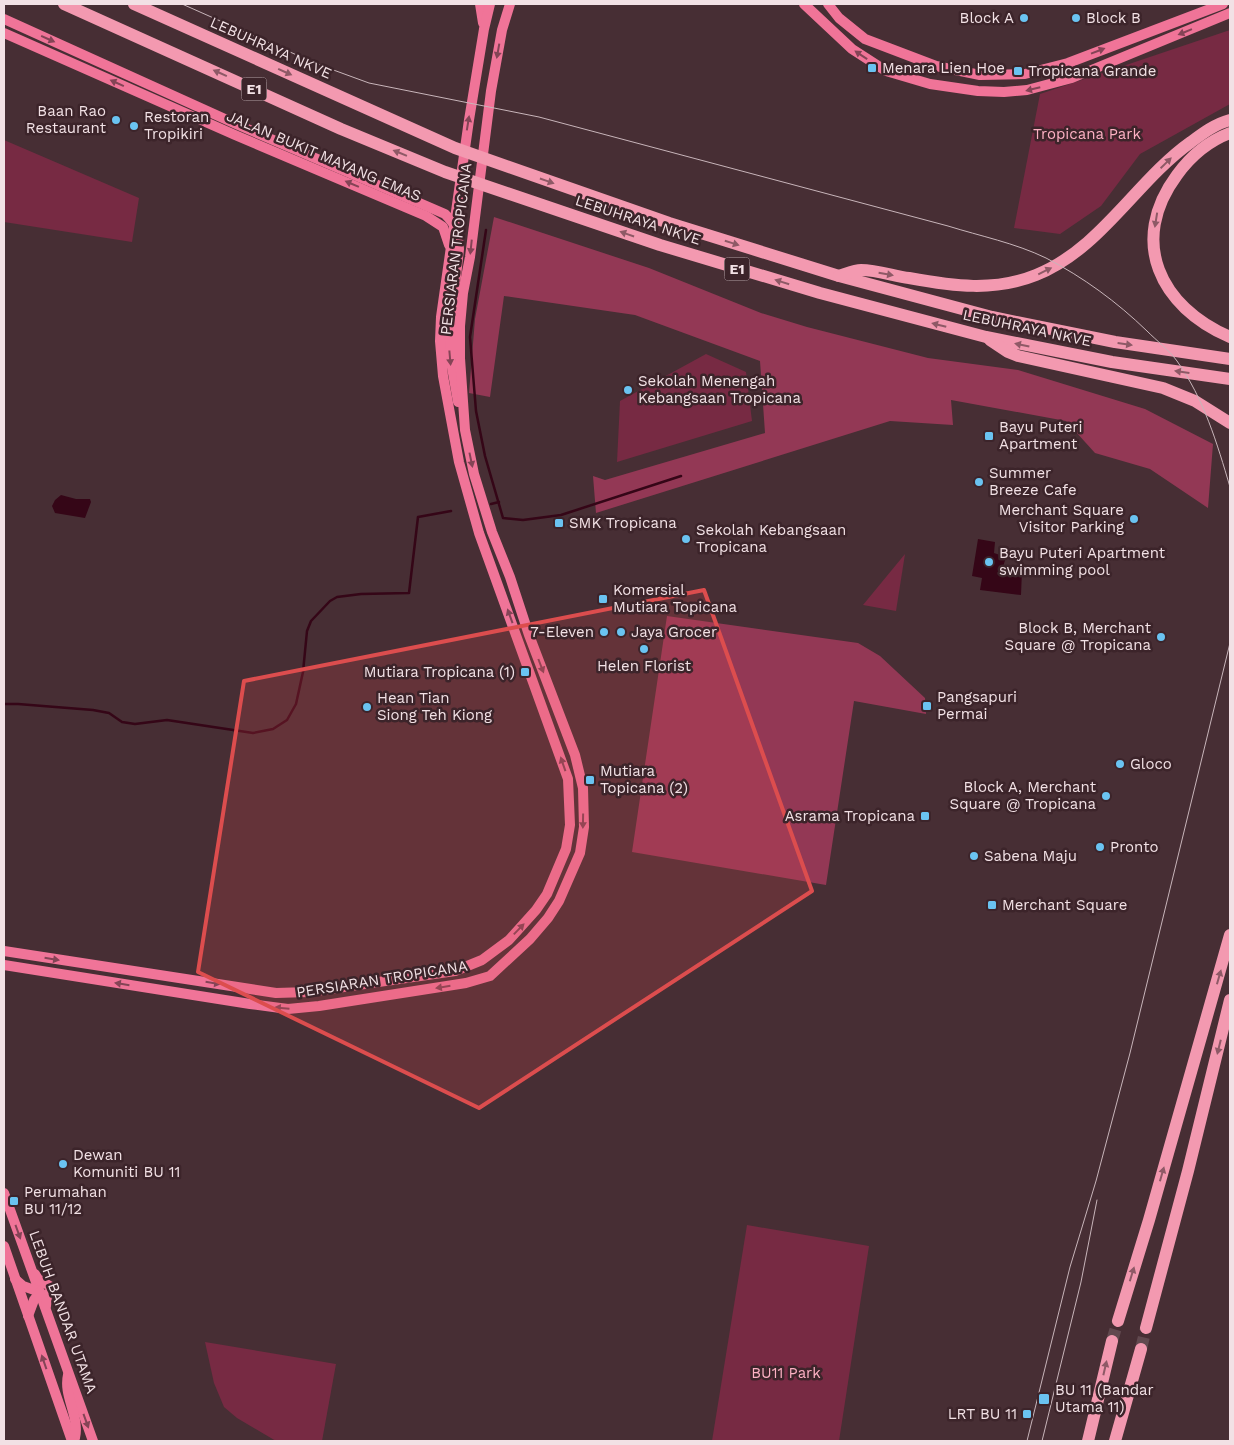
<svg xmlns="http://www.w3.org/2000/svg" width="1234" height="1445" font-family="'Work Sans',sans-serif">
	<rect width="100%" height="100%" fill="#472e34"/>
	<g fill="#772a43">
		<path d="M1230,30V104L1140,154L1101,206L1060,234L1014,228L1040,94Z"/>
		<path d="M4,140L139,198L132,242L4,222Z"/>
		<path d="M706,354L746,372L752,421L617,462L620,401Z"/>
		<path d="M905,554L896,611L863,605Z"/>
		<path d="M747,1225L869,1246L839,1441H712Z"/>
		<path d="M205,1342L336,1364L322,1441H276L237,1418L224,1407L214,1383Z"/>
	</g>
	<g fill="#933855">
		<path d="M494,217L649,268L761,313L807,327L928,358L1018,370L1145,409L1213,444L1208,508L1150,469L1095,453L1066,421L951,400L953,425L890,421L596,513L593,476L605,480L765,433L760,361L635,315L504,296L490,397L469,393L475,319Z"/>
		<path d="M667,616L858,643L880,656L925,698L926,714L854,701L826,885L632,852Z"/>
	</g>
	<g fill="#350617">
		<path d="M61,495L76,499H90L91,502L85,518L55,513L52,506L55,500Z"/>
		<path d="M978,539L995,542L994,553L1006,557L1003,567L1022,570L1021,595L980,590L982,578L972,576Z"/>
	</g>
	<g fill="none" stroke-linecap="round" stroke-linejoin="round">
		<g stroke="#350617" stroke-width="2.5">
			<path d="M486,230L470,337L476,411L485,456L503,518L523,520L561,515L681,476"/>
			<path d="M491,504L499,502"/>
			<path d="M4,704H18L93,710L109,713L122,722L135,724L167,720L253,733L273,729L287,720L296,704L303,672L307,631L311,621L330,601L337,597L361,594L409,593L418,517L451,511"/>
		</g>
		<g stroke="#61494f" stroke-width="12" stroke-dasharray="12 6" stroke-linecap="butt">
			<path d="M1112,1341L1118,1321"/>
			<path d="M1141,1349L1146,1328"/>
		</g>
		<g stroke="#f07498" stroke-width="10">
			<path d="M480,4L483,23"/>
			<path d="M804,4L852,49L886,71L930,84L978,91L1004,92L1027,90L1072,78L1230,13"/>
			<path d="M828,4L839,18L865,39L936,66L980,75L1025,74L1068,63L1223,4"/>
			<path d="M4,19L236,124L445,214C457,226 458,232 459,249L450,331V356L458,402"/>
			<path d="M4,33L235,135L426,216L443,227L449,245"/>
			<path d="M4,951L276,993L309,992L455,971L482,960L509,940L536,910L547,894L566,849L570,825L568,779L479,533L459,462L443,376L440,341L441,317L469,120L484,29L490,4"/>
			<path d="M4,965L250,1004L288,1009L319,1006L466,983L490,976L530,939L548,918L559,901L580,853L584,827L583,788L575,755L529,635L510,577L492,532L474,474L465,430L460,358V326L463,293L470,257L491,91L502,30L510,4"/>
			<path d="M4,1193L93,1441"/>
			<path d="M4,1246L72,1441"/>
			<path d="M35,1274L38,1279L53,1288L47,1295L46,1306"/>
			<path d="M15,1279L23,1286L40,1292"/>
			<path d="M28,1316L34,1300L40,1292"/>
			<path d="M68,1375C63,1396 80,1416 75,1438L72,1440"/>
		</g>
		<g stroke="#f399b0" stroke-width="12">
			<path d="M64,4L341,129L445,172L660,245L820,293L986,337L1112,362L1230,379"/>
			<path d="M134,4L455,148L669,223L839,276L992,317L1115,342L1230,359"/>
			<path d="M1230,133C1209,141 1190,157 1177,175C1128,241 1160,307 1230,337"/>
			<path d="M839,276C846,274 854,270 861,270C877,270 894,276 909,278C953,286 994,292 1036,275C1101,249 1136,181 1191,142C1203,133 1215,124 1230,120"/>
			<path d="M990,340L1008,352L1018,356L1163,388L1195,401L1230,423"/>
			<path d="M1118,1321L1149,1220L1230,935"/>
			<path d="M1146,1328L1188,1171L1230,1000"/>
			<path d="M1088,1441L1112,1341"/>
			<path d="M1115,1441L1141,1349"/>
		</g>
		<g stroke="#c8b5ba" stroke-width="1">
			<path d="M182,4L317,64L369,83L539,117L948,226C980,236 1015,243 1046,258C1083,277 1117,302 1147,331C1157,341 1169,350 1177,361C1204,399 1217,443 1230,487"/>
			<path d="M1027,1441L1070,1267L1096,1181L1130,1053L1230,643"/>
			<path d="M1042,1441L1081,1282L1097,1200"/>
		</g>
	</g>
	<defs><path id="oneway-solid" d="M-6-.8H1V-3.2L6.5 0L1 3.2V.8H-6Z" transform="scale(1.25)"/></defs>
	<g fill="#844456">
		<use href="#oneway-solid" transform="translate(1185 32) rotate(158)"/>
		<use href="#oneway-solid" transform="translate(48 39) rotate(24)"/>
		<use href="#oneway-solid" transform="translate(498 51) rotate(100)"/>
		<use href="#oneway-solid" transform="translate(1098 51) rotate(-21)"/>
		<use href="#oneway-solid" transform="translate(861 55) rotate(-146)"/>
		<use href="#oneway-solid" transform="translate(117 83) rotate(-156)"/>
		<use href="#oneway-solid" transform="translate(1033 89) rotate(166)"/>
		<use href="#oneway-solid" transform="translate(468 123) rotate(-81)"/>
		<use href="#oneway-solid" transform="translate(352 184) rotate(-157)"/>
		<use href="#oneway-solid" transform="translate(471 247) rotate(96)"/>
		<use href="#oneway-solid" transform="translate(450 358) rotate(85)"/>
		<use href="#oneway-solid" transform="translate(471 460) rotate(78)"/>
		<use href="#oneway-solid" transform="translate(510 616) rotate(-110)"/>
		<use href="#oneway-solid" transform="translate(541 666) rotate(69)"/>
		<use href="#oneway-solid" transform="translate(563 764) rotate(-109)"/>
		<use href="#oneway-solid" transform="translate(583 821) rotate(91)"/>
		<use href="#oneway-solid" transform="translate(519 929) rotate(-46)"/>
		<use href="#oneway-solid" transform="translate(52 959) rotate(9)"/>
		<use href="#oneway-solid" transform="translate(213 983) rotate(9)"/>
		<use href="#oneway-solid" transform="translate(122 984) rotate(-171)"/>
		<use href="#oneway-solid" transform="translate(443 987) rotate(171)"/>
		<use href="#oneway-solid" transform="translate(282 1008) rotate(-175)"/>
		<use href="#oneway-solid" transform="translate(18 1232) rotate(70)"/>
		<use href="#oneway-solid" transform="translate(44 1362) rotate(-109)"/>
		<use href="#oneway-solid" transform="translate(86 1421) rotate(70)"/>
	</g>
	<g fill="#8e5966">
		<use href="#oneway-solid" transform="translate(285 72) rotate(24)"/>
		<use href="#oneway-solid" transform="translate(220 73) rotate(-156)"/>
		<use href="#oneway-solid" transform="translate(400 153) rotate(-158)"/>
		<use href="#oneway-solid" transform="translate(1166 163) rotate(-44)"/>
		<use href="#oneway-solid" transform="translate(547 181) rotate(19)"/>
		<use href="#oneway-solid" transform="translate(1156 220) rotate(99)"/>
		<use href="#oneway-solid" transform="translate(627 234) rotate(-161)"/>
		<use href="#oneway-solid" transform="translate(732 243) rotate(17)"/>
		<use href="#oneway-solid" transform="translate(1045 271) rotate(-26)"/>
		<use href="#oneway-solid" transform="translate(886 274) rotate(10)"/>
		<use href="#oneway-solid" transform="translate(782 282) rotate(-163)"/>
		<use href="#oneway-solid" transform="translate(939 325) rotate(-166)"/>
		<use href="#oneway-solid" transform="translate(1125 344) rotate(8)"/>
		<use href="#oneway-solid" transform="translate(1022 345) rotate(-168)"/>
		<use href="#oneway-solid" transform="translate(1182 372) rotate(-172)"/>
		<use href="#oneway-solid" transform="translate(1219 977) rotate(-74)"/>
		<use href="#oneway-solid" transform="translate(1219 1047) rotate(104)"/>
		<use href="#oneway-solid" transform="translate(1162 1174) rotate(-74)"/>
		<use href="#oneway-solid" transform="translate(1132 1274) rotate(-73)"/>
		<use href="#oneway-solid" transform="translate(1105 1368) rotate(-77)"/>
	</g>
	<path fill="#dc4d4e" fill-opacity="0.2" stroke="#dc4d4e" stroke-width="4" stroke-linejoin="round" d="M704,590L812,891L479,1108L198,972L244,681Z"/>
	<g fill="#6ac3f1" stroke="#3c242a" stroke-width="2">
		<circle cx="1024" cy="18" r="5"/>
		<circle cx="1076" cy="18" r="5"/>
		<rect x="867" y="63" width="10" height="10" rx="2.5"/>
		<rect x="1013" y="66" width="10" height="10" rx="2.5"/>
		<circle cx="116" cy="120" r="5"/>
		<circle cx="134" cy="126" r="5"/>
		<circle cx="628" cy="390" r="5"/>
		<rect x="984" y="431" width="10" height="10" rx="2.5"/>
		<circle cx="979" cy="482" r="5"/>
		<circle cx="1134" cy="519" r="5"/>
		<rect x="554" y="518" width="10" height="10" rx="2.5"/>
		<circle cx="686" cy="539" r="5"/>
		<circle cx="989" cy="562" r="5"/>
		<rect x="598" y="594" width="10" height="10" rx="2.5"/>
		<circle cx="604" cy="632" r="5"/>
		<circle cx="621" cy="632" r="5"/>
		<circle cx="1161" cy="637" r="5"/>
		<circle cx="644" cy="649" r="5"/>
		<rect x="520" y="667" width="10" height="10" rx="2.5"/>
		<rect x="922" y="701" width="10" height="10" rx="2.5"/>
		<circle cx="367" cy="707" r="5"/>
		<circle cx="1120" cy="764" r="5"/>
		<rect x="585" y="775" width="10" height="10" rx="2.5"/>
		<circle cx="1106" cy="796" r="5"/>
		<rect x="920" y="811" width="10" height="10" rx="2.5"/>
		<circle cx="1100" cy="847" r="5"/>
		<circle cx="974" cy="856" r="5"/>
		<rect x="987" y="900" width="10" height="10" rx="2.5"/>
		<circle cx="63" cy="1164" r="5"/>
		<rect x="9" y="1196" width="10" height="10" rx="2.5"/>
		<rect x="1038" y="1393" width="12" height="12" rx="2.5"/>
		<rect x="1022" y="1409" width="10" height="10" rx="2.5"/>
	</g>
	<g text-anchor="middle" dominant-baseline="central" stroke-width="5" stroke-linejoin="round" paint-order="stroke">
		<g fill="#3c242a" stroke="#bba8ad" stroke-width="1">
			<rect x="241.5" y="77.5" width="25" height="23" rx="4"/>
			<rect x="724.5" y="257.5" width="25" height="23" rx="4"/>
		</g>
		<g font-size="14" font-weight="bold" fill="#f2e1e5">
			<text x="254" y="89">E1</text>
			<text x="737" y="269">E1</text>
		</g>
		<g font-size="15" fill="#f2e1e5" stroke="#3c242a" text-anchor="start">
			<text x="1014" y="18" text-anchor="end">Block A</text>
			<text x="1086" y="18">Block B</text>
			<text x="882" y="68">Menara Lien Hoe</text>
			<text x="1028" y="71">Tropicana Grande</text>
			<text x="106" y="111" text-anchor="end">Baan Rao<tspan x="106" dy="17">Restaurant</tspan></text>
			<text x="144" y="117">Restoran<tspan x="144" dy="17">Tropikiri</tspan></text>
			<text x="638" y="381">Sekolah Menengah<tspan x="638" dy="17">Kebangsaan Tropicana</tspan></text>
			<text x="999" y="427">Bayu Puteri<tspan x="999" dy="17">Apartment</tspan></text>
			<text x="989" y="473">Summer<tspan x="989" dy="17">Breeze Cafe</tspan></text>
			<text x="1124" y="510" text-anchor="end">Merchant Square<tspan x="1124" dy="17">Visitor Parking</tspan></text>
			<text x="569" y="523">SMK Tropicana</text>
			<text x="696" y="530">Sekolah Kebangsaan<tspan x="696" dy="17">Tropicana</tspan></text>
			<text x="999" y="553">Bayu Puteri Apartment<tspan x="999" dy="17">swimming pool</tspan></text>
			<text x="613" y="590">Komersial<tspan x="613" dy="17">Mutiara Topicana</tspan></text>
			<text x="1151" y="628" text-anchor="end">Block B, Merchant<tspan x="1151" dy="17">Square @ Tropicana</tspan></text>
			<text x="594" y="632" text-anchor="end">7-Eleven</text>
			<text x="631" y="632">Jaya Grocer</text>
			<text x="644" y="666" text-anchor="middle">Helen Florist</text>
			<text x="515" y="672" text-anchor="end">Mutiara Tropicana (1)</text>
			<text x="937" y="697">Pangsapuri<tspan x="937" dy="17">Permai</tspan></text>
			<text x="377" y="698">Hean Tian<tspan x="377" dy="17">Siong Teh Kiong</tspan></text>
			<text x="1130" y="764">Gloco</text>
			<text x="600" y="771">Mutiara<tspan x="600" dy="17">Topicana (2)</tspan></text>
			<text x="1096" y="787" text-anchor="end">Block A, Merchant<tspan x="1096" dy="17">Square @ Tropicana</tspan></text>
			<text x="915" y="816" text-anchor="end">Asrama Tropicana</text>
			<text x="1110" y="847">Pronto</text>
			<text x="984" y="856">Sabena Maju</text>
			<text x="1002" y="905">Merchant Square</text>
			<text x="73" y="1155">Dewan<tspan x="73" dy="17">Komuniti BU 11</tspan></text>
			<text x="24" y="1192">Perumahan<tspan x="24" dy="17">BU 11/12</tspan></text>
			<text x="1055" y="1390">BU 11 (Bandar<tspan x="1055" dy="17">Utama 11)</tspan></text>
			<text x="1017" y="1414" text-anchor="end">LRT BU 11</text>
		</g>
		<g font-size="15" fill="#f2e1e5" stroke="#3c242a">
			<text transform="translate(271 48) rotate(24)">LEBUHRAYA NKVE</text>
			<text transform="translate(324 156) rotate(23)">JALAN BUKIT MAYANG EMAS</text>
			<text transform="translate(638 220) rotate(18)">LEBUHRAYA NKVE</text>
			<text transform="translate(456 249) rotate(-83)">PERSIARAN TROPICANA</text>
			<text transform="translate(1027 328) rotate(12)">LEBUHRAYA NKVE</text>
			<text transform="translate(382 979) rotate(-9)">PERSIARAN TROPICANA</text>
			<text transform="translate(63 1312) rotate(70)">LEBUH BANDAR UTAMA</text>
		</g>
		<g font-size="15" fill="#feb1c4" stroke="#3c242a">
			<text x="1087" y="134">Tropicana Park</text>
			<text x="786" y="1373">BU11 Park</text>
		</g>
	</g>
	<rect width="1234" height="1445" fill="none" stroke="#f2e1e5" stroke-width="10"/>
</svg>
